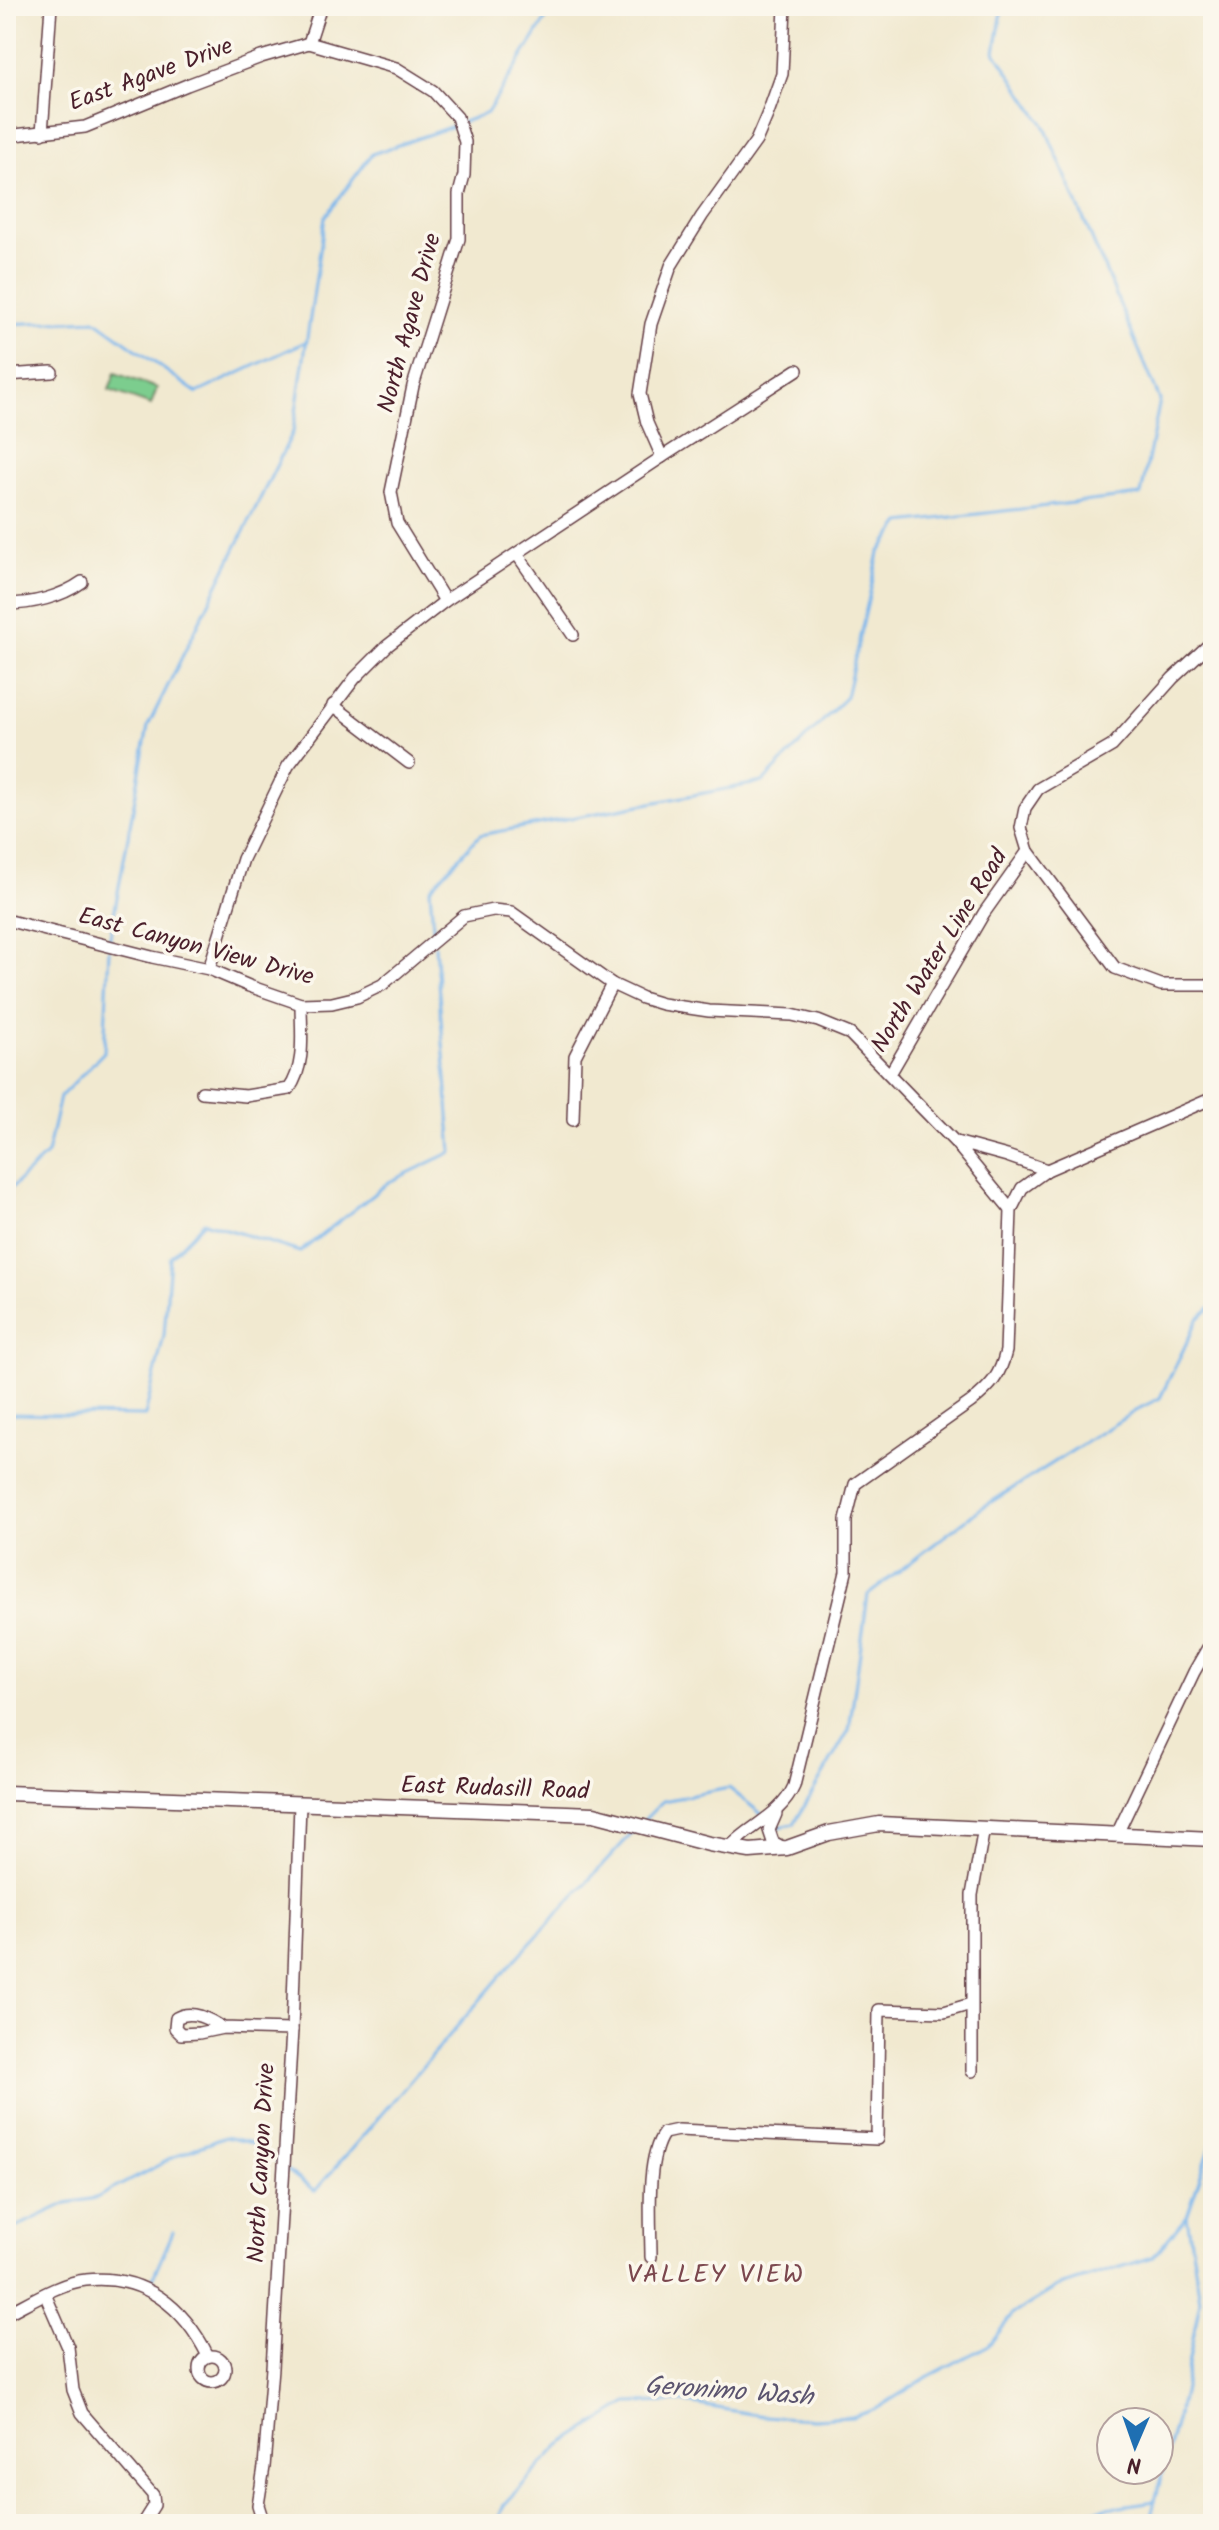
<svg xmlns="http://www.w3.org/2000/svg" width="1219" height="2530" font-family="Kalam,sans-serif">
	<rect width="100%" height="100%" fill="#fbf7ec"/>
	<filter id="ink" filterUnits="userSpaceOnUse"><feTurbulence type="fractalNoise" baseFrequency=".0125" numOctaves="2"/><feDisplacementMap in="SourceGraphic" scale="16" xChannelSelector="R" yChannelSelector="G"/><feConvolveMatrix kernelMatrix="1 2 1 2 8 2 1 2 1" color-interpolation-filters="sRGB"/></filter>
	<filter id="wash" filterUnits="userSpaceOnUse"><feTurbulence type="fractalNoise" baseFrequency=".006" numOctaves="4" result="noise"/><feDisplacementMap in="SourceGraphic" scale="32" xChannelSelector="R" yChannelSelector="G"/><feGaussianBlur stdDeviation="1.8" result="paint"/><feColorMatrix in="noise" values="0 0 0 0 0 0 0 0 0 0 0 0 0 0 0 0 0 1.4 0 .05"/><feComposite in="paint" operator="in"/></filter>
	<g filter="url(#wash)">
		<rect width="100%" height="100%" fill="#f1e9d0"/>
		<path fill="#7bcd8e" stroke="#62765c" stroke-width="2" d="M115,373L157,388L151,405L109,390Z"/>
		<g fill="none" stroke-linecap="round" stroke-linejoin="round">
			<g stroke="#7ab6ec" stroke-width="3">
				<path d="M463,122L487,113L554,6"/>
				<path d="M6,324L95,320L197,393L307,341"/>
				<path d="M434,938L430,889L480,835L763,782L846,697L879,553L901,523L1141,495L1160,400L1044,125L995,52L1003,6"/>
				<path d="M109,942L148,726L293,432L325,217L372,154L456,125"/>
				<path d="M6,1193L47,1154L60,1097L104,1052L109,950"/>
				<path d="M6,1414L145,1416L164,1335L170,1257L204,1222L300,1252L389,1182L452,1152L435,946"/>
				<path d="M643,1821L663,1801L729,1788L764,1816"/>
				<path d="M777,1825L779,1827L794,1824L849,1730L868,1595L980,1509L1140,1408L1160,1398L1198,1319L1213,1305"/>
				<path d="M288,2171L315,2191L505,1971L635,1830"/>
				<path d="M6,2232L67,2203L96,2198L180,2154L225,2137L251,2143L282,2166"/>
				<path d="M152,2280L173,2232"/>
				<path d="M496,2524L504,2505L559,2446L628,2403L682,2402L763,2416L813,2419L852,2417L876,2409L929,2376L989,2345L1013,2314L1057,2287L1153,2257L1187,2216"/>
				<path d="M996,2524L1155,2501"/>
				<path d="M1149,2524L1183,2393L1200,2300L1187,2216L1213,2139"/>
			</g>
		</g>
	</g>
	<g filter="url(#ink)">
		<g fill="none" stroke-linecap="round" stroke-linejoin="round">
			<g stroke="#633d44" stroke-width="14">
				<g id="minor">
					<path d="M309,43L396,68L433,91L457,117L465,142L464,175L459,194V239L413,386L391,492L397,523L445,601"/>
					<path d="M309,43L321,6"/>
					<path d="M42,133L51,6"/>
					<path d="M6,136L85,127L187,85L261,57L309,43"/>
					<path d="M6,375L52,372"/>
					<path d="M662,457L647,423L640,394L651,324L671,266L702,216L756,141L768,113L782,74L785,6"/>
					<path d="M517,554L573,635"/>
					<path d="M6,604C32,604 61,597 82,582"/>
					<path d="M1213,641L1173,678L1112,746L1038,789L1025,808L1021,828L1028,851L1115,968L1161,985H1206L1213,987"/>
					<path d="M333,705L409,763"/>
					<path d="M6,920L152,957L209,969L249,986L301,1004L332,1003L357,997L382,985L464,916L493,910L511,912L612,984L642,998L662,1004L709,1011L792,1015L818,1021L850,1034L955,1142L1011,1210"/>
					<path d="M209,969L243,859L288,766L355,678L387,646L445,601L662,457L797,370"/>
					<path d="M890,1074L984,913L1028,851"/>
					<path d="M202,1092L246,1096L289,1089C306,1065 301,1033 301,1004"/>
					<path d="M573,1120L575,1056L612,984"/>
					<path d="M956,1142L1007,1156L1047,1170"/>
					<path d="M776,1814L769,1830L773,1842L784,1848"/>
					<path d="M1117,1834L1194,1672L1213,1639"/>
					<path d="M730,1847C750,1825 781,1816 794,1786L846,1572V1520L855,1484L971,1402C991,1386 1000,1376 1006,1351L1011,1210L1022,1188L1047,1170L1213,1098"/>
					<path d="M223,2028C209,2019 192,2009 176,2018L175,2028L181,2034L199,2033L223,2028L292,2030"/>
					<path d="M972,2071V1895L984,1828"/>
					<path d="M651,2257C651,2224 645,2158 664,2133L678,2130L877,2139L879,2010L944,2012L971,2004"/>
					<path d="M45,2294L68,2347L73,2390L82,2413L153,2495L154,2505L142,2524"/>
					<path d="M6,2314C28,2303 61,2282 86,2280C144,2274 184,2307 208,2356"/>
					<circle cx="212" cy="2369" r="13"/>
					<path d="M264,2524L258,2505L264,2467L272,2368L292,2030L300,1804"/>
				</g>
			</g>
			<g stroke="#633d44" stroke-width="17">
				<path id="tertiary" d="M6,1793L594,1814L709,1844L750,1851L787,1848L829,1833L879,1824L1213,1839"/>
			</g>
			<use href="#minor" stroke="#fff" stroke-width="11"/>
			<use href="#tertiary" stroke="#fff" stroke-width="14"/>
		</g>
	</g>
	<g text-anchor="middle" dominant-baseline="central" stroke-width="7" stroke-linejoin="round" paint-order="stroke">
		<g font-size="24" fill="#4a1f2b" stroke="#fbf7ec">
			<text transform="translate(151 75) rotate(-20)">East Agave Drive</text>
			<text transform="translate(410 323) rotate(-75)">North Agave Drive</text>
			<text transform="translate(196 947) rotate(15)">East Canyon View Drive</text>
			<text transform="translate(940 951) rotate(-58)">North Water Line Road</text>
			<text transform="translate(495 1789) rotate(2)">East Rudasill Road</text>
			<text transform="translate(262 2163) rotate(-87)">North Canyon Drive</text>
		</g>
		<g font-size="26" letter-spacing="2" fill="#7b474e" stroke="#fbf7ec">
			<text x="716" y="2275">VALLEY VIEW</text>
		</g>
		<g font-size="26" font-style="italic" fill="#5b546f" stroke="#fbf7ec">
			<text transform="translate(729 2392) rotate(4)">Geronimo Wash</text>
		</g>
	</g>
	<rect width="1219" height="2530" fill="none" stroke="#fbf7ec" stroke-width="32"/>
	<g transform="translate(1135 2446) rotate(182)"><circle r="38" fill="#fbf7ec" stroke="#b4a19f" stroke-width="2"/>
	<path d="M0-6L14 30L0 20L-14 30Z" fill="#1f6fb2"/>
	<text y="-12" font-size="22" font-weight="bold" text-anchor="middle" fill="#4a1f2b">N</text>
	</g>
</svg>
